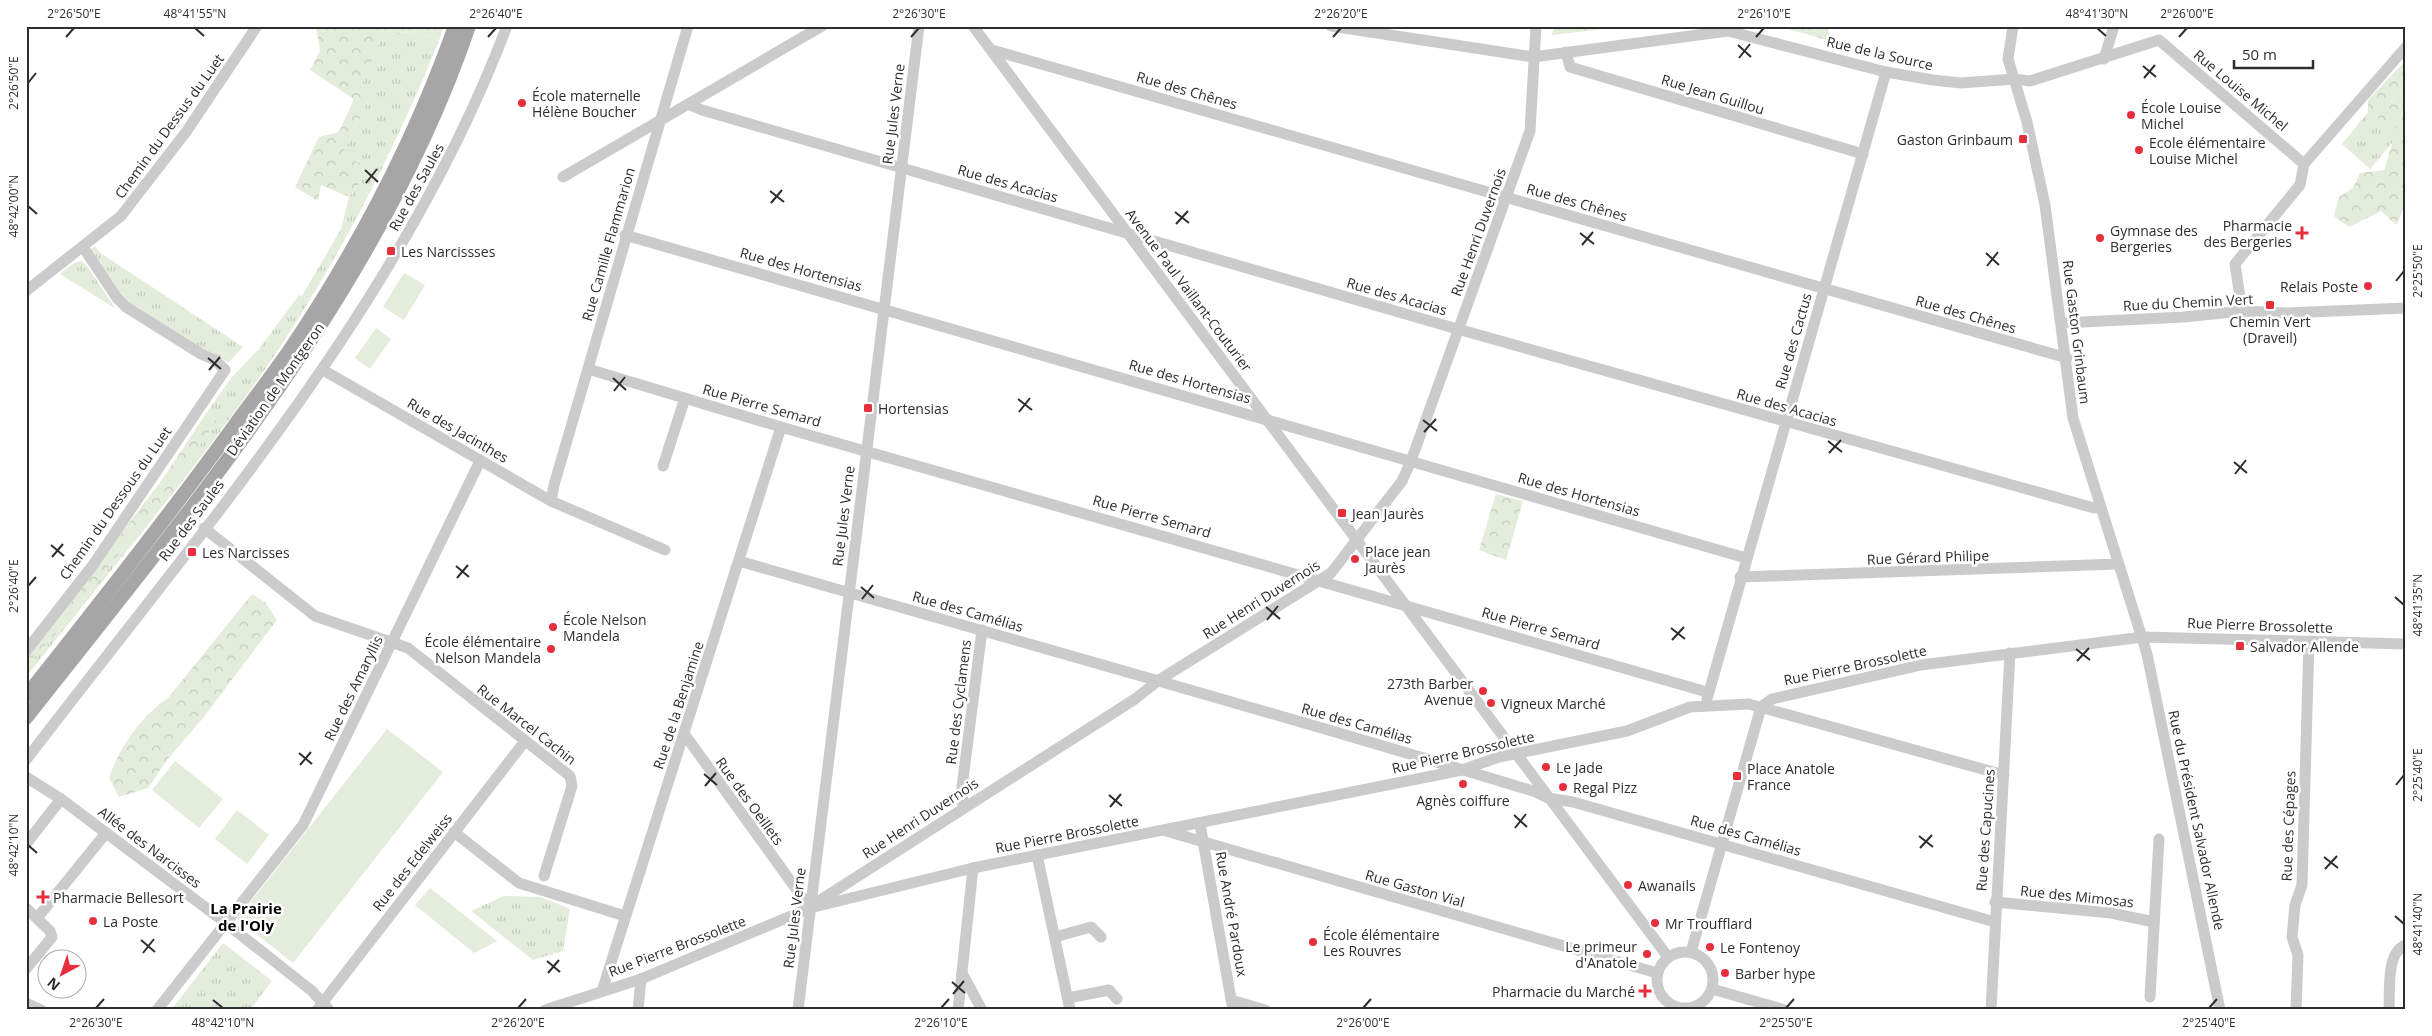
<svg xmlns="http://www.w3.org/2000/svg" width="2432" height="1036" font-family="'Open Sans',sans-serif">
	<defs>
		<pattern id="grass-tufts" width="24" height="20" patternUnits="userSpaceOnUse" patternTransform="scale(1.25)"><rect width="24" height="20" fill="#e4ecdc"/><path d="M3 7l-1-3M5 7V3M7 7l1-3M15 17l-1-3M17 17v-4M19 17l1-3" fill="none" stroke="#c4cbbd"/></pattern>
		<pattern id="forest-crowns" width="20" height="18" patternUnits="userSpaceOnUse" patternTransform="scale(1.25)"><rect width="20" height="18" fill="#e4ecdc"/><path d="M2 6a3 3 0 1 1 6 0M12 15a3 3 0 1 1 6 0" fill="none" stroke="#c4cbbd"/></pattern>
	</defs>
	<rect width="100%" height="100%" fill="#fff"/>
	<g fill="url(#grass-tufts)">
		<path d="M405,32L440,38C399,140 349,240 289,333C254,388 214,440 174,492L178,475L217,421L207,412L232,377L259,349L299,295L302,296L341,229L349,197L360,182V163L343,154L370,96L361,86L383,35Z"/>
		<path d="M2406,84V107L2391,103Z"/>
		<path d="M2368,112L2402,131L2370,169L2342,144Z"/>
		<path d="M95,246L99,252L243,347L228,363L217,355L200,348L125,300L91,249Z"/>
		<path d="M81,261L87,266L116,309L60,274L74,263Z"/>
		<path d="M134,542L26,677V668L67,621L127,544Z"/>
		<path d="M504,896L541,897L570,909L563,951L533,960L471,911Z"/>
		<path d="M223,943L272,981L250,1010H171Z"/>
	</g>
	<g fill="url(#forest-crowns)">
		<path d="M316,26H444L440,38L405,32L383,35L361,86L370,96L343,154L360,163V182L349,197L321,185L318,201L295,187L319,137L339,132L354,99L310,70L320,51Z"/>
		<path d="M1554,26H1630L1552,35Z"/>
		<path d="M1777,26H1826L1834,42Z"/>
		<path d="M2406,60V84L2391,103L2406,107C2406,134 2412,205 2396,225L2381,211L2349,227L2334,216L2339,197L2353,188L2360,173L2384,170L2394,138L2401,131L2368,112V100Z"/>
		<path d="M207,412L217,421L178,475L174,492L134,542L127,544L67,621L26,668V656L162,480Z"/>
		<path d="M1496,494L1523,501L1506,560L1479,550Z"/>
		<path d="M252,594L265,602L277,620L203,718L167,760L148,788L119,797L109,778C119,748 141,716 168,698Z"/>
	</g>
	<g fill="#e4ecdc">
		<path d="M404,273L425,285L404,320L383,307Z"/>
		<path d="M376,328L391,339L370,369L355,358Z"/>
		<path d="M387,729L443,772L293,963L237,919Z"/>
		<path d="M175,761L223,799L199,828L152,790Z"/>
		<path d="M237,810L269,835L247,864L215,839Z"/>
		<path d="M430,888L497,941L474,953L415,905Z"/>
	</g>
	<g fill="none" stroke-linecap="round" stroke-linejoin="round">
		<g stroke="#cbcbcb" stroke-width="11">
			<path d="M973,26L1668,957"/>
			<path d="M1331,26L1533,57L1728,31L1886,72L1933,80L1961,83L2014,79L2030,81L2159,40L2304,164"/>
			<path d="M2013,26L2008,59L2027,122L2045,205L2073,418L2147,654L2220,1010"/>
			<path d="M992,50L2067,358"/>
			<path d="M1566,52L1570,67L1863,154"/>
			<path d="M2104,59L2114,26"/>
			<path d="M688,104L702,110L1454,328L2094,508L2100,507"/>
			<path d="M563,177L822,26"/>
			<path d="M625,235L1746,558"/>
			<path d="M26,291L121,216L186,132L257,26"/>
			<path d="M2242,311L2235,264L2300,185L2304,164L2406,47"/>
			<path d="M2062,323L2184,317L2242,311L2286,313L2406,308"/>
			<path d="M588,369L781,427L1707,692"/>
			<path d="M323,370L551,501L554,485L688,26"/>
			<path d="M663,466L685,398"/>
			<path d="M551,501L665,550"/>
			<path d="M204,528L315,616L408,648L570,776L572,786L544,876"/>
			<path d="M739,561C1005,638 1272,711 1536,792L1548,798L1573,802L1995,922"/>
			<path d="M1740,577L2118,564"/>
			<path d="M26,651L93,565L225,370L215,360L201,354L126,307L117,298L83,247"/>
			<path d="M1707,699L1886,72"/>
			<path d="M1761,707L1772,699L1921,665L2143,637L2406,644"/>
			<path d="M685,735L810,908"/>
			<path d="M26,760C203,528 403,302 507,26"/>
			<path d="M26,777L61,799L218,917L312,991L329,1010"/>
			<path d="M963,808L962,787L982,630"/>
			<path d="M1200,824L1233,1010"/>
			<path d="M1166,831L1657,973"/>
			<path d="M454,832L519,883L625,916"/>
			<path d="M26,844L61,799"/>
			<path d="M1037,855L1070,1010"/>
			<path d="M819,901L1135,699L1159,680L1331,573L1402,481L1411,461L1530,131L1536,26"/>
			<path d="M1995,902L2111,913L2154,922"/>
			<path d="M26,908L50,931L52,937L26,969"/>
			<path d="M38,917L106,833"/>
			<path d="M1055,937L1091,927L1101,937"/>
			<circle cx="1685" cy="980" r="28"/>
			<path d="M1691,952L1761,707"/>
			<path d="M962,973L982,1010"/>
			<path d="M1712,989L1785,1010"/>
			<path d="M602,991L781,427"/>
			<path d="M2150,997L2159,839"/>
			<path d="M1068,998L1109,990L1117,999"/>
			<path d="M1231,1000L1265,1010"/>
			<path d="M26,1003L41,1010"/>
			<path d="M157,1010L303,825L480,461"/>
			<path d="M317,1010L525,741"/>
			<path d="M545,1010L641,979L810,908L973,868L1462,770L1499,757L1627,731L1690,707L1749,704L2004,775"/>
			<path d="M638,1010L641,979"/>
			<path d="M798,1010L919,26"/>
			<path d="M958,1010L973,868"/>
			<path d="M1991,1010L2010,653"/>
			<path d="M2296,1010L2298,955L2292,937L2295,905L2302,885L2309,641"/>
			<path d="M2389,1010C2390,991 2386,951 2406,945"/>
		</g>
		<g stroke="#a6a6a6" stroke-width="14">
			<path d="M26,696C97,607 167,518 234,426C253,400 273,374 291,348C358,248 415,139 455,26"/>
			<path d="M26,718C195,503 380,288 469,26"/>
		</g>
	</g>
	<path fill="none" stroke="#2e2e2e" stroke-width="2" d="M195,28L204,36M2097,28L2106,36M66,37L74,28M488,37L496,28M911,37L919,28M1333,37L1341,28M1756,37L1764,28M2179,37L2187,28M1738,45L1751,57M1739,58L1750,44M2143,66L2156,77M2144,78L2155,65M28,83L36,73M365,170L378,182M366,183L377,169M770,191L784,202M771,203L782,190M28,206L37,214M1175,212L1189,223M1176,224L1188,211M1580,233L1594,244M1582,245L1593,232M1986,253L1999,265M1987,266L1998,252M2396,281L2404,271M208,358L221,369M209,370L220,357M613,378L626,390M614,391L625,377M1018,399L1032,410M1019,412L1030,398M1423,420L1437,431M1424,432L1436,419M1828,441L1842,452M1829,453L1841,440M2234,462L2247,473M2235,474L2246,460M51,545L64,556M52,557L63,544M456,566L469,577M457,578L468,565M28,586L36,577M861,587L874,598M2395,597L2404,605M862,599L873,585M1266,607L1280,619M1267,620L1278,606M1671,628L1685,639M1672,640L1684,627M2076,649L2090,660M2077,661L2089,648M299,753L312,764M300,765L311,752M704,774L717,785M2396,785L2404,775M705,786L716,773M1109,795L1122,806M1110,807L1121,794M1514,815L1527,827M1515,828L1526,814M1919,836L1933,847M28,845L37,853M1920,848L1932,835M2324,857L2338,868M2325,869L2337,856M2395,916L2404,924M141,940L155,952M143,953L154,939M547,961L560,972M548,973L559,960M952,982L965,993M953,994L964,981M213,1000L223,1008M96,1008L104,999M518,1008L526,999M941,1008L949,999M1363,1008L1371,999M1786,1008L1794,999M2209,1008L2217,999"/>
	<g fill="#e72f3b" stroke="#fff" stroke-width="2">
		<circle cx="522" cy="103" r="5"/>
		<circle cx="2131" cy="115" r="5"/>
		<rect x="2018" y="134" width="10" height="10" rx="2.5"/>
		<circle cx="2139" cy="150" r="5"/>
		<path d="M2299.5 225.5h5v5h5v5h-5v5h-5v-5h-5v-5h5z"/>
		<circle cx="2100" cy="238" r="5"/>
		<rect x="386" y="246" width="10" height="10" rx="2.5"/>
		<circle cx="2368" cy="286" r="5"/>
		<rect x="2265" y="300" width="10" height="10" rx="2.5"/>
		<rect x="863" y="403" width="10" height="10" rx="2.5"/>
		<rect x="1337" y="508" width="10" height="10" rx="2.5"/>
		<rect x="187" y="547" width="10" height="10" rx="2.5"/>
		<circle cx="1355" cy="559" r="5"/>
		<circle cx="553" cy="627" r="5"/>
		<rect x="2235" y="641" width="10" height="10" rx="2.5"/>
		<circle cx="551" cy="649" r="5"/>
		<circle cx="1483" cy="691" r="5"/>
		<circle cx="1491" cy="703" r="5"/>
		<circle cx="1546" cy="767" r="5"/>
		<rect x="1732" y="771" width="10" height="10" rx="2.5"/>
		<circle cx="1463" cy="784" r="5"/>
		<circle cx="1563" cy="787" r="5"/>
		<circle cx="1628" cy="885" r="5"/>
		<path d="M40.5 889.5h5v5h5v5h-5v5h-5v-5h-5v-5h5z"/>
		<circle cx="93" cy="921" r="5"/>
		<circle cx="1655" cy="923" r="5"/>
		<circle cx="1313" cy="942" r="5"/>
		<circle cx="1710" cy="947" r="5"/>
		<circle cx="1647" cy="954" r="5"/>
		<circle cx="1725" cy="973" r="5"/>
		<path d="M1642.5 983.5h5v5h5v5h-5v5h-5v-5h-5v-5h5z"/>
	</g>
	<g text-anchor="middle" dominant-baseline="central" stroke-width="5" stroke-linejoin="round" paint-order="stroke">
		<g font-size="14" fill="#2e2e2e" stroke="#fff">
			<text transform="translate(1880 53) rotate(13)">Rue de la Source</text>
			<text transform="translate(1187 90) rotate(16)">Rue des Chênes</text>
			<text transform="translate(2241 90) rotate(40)">Rue Louise Michel</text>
			<text transform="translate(1713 94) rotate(17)">Rue Jean Guillou</text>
			<text transform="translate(893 114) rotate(-83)">Rue Jules Verne</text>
			<text transform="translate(169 126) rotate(-54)">Chemin du Dessus du Luet</text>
			<text transform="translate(1008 183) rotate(16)">Rue des Acacias</text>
			<text transform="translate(416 187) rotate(-61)">Rue des Saules</text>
			<text transform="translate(1577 202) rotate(16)">Rue des Chênes</text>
			<text transform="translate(1478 232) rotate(-70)">Rue Henri Duvernois</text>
			<text transform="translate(608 244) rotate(-74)">Rue Camille Flammarion</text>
			<text transform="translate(801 269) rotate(16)">Rue des Hortensias</text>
			<text transform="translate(1189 290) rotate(53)">Avenue Paul Vaillant-Couturier</text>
			<text transform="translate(1397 296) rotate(16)">Rue des Acacias</text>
			<text transform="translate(2188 302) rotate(-3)">Rue du Chemin Vert</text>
			<text transform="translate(1966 314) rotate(16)">Rue des Chênes</text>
			<text transform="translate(2077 332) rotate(83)">Rue Gaston Grinbaum</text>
			<text transform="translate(1793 341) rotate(-74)">Rue des Cactus</text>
			<text transform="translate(1190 381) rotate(16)">Rue des Hortensias</text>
			<text transform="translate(275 389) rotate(-55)">Déviation de Montgeron</text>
			<text transform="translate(762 405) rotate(16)">Rue Pierre Semard</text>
			<text transform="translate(1787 407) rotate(16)">Rue des Acacias</text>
			<text transform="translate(458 430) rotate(30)">Rue des Jacinthes</text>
			<text transform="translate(1579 494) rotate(16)">Rue des Hortensias</text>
			<text transform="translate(115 503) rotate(-55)">Chemin du Dessous du Luet</text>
			<text transform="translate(843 516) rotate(-83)">Rue Jules Verne</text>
			<text transform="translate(1152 516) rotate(16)">Rue Pierre Semard</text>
			<text transform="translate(191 520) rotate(-53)">Rue des Saules</text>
			<text transform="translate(1928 557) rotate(-2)">Rue Gérard Philipe</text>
			<text transform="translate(1261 599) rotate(-32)">Rue Henri Duvernois</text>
			<text transform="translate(968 611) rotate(16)">Rue des Camélias</text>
			<text transform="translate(2260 625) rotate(2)">Rue Pierre Brossolette</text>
			<text transform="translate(1541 628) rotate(16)">Rue Pierre Semard</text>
			<text transform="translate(1855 665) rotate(-12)">Rue Pierre Brossolette</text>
			<text transform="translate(353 688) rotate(-64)">Rue des Amaryllis</text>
			<text transform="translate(958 702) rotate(-83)">Rue des Cyclamens</text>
			<text transform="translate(678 705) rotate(-72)">Rue de la Benjamine</text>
			<text transform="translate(1357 723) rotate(16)">Rue des Camélias</text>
			<text transform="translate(527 724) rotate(38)">Rue Marcel Cachin</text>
			<text transform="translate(1463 752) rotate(-13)">Rue Pierre Brossolette</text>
			<text transform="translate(750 801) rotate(54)">Rue des Oeillets</text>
			<text transform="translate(920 818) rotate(-33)">Rue Henri Duvernois</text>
			<text transform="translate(2197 820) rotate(78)">Rue du Président Salvador Allende</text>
			<text transform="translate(2288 826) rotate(-88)">Rue des Cépages</text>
			<text transform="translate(1985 830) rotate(-86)">Rue des Capucines</text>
			<text transform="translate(1067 834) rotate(-11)">Rue Pierre Brossolette</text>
			<text transform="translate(1746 835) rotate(16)">Rue des Camélias</text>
			<text transform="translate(150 847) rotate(37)">Allée des Narcisses</text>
			<text transform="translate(412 862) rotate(-52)">Rue des Edelweiss</text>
			<text transform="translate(1415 888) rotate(16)">Rue Gaston Vial</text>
			<text transform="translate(2077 896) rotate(6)">Rue des Mimosas</text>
			<text transform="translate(1232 914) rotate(80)">Rue André Pardoux</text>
			<text transform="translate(794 918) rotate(-83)">Rue Jules Verne</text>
			<text transform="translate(677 946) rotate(-21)">Rue Pierre Brossolette</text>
		</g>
		<g font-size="14" fill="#2e2e2e" stroke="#fff" text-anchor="start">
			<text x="532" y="95">École maternelle<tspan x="532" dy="16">Hélène Boucher</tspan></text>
			<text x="2141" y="107">École Louise<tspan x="2141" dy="16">Michel</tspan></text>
			<text x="2013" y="139" text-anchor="end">Gaston Grinbaum</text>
			<text x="2149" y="142">Ecole élémentaire<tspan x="2149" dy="16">Louise Michel</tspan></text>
			<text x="2292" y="225" text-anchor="end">Pharmacie<tspan x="2292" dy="16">des Bergeries</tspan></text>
			<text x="2110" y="230">Gymnase des<tspan x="2110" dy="16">Bergeries</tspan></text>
			<text x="401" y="251">Les Narcissses</text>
			<text x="2358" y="286" text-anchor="end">Relais Poste</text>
			<text x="2270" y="321" text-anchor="middle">Chemin Vert<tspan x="2270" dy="16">(Draveil)</tspan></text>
			<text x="878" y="408">Hortensias</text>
			<text x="1352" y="513">Jean Jaurès</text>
			<text x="1365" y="551">Place jean<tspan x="1365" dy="16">Jaurès</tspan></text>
			<text x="202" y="552">Les Narcisses</text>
			<text x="563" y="619">École Nelson<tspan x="563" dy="16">Mandela</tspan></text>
			<text x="541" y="641" text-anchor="end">École élémentaire<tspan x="541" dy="16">Nelson Mandela</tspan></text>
			<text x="2250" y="646">Salvador Allende</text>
			<text x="1473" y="683" text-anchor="end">273th Barber<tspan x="1473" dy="16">Avenue</tspan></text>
			<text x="1501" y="703">Vigneux Marché</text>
			<text x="1556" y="767">Le Jade</text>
			<text x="1747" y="768">Place Anatole<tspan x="1747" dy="16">France</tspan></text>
			<text x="1573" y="787">Regal Pizz</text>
			<text x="1463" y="800" text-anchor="middle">Agnès coiffure</text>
			<text x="1638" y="885">Awanails</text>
			<text x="53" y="897">Pharmacie Bellesort</text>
			<text x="103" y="921">La Poste</text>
			<text x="1665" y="923">Mr Troufflard</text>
			<text x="1323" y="934">École élémentaire<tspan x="1323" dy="16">Les Rouvres</tspan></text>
			<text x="1637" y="946" text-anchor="end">Le primeur<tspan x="1637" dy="16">d'Anatole</tspan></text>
			<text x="1720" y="947">Le Fontenoy</text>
			<text x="1735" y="973">Barber hype</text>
			<text x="1635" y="991" text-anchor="end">Pharmacie du Marché</text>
		</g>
		<g font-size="15" font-weight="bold" fill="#000" stroke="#fff">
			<text x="246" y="908">La Prairie<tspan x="246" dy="17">de l'Oly</tspan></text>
		</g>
	</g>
	<rect width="2432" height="1036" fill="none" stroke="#ffffff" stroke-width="55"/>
	<g transform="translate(62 974) rotate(220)"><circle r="24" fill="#ffffff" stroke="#ababab"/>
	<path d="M0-4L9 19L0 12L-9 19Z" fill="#e72f3b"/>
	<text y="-8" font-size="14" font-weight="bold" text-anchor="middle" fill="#2e2e2e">N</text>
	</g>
	<path d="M2234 60v8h79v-8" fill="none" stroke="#2e2e2e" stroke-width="2.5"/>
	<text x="2242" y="60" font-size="15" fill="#2e2e2e" stroke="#ffffff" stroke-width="4" paint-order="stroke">50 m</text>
	<rect x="28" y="28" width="2376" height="980" fill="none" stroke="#2e2e2e" stroke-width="2"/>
	<g font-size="12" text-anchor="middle" fill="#2e2e2e">
		<text x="74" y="18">2°26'50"E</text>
		<text x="195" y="18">48°41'55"N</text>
		<text x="496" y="18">2°26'40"E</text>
		<text x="919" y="18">2°26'30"E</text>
		<text x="1341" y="18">2°26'20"E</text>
		<text x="1764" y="18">2°26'10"E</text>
		<text x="2097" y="18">48°41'30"N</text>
		<text x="2187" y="18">2°26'00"E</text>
		<text transform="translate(14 83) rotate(-90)" y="4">2°26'50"E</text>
		<text transform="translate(14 206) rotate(-90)" y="4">48°42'00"N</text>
		<text transform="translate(2418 271) rotate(-90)" y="4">2°25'50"E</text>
		<text transform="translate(14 586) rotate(-90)" y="4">2°26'40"E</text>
		<text transform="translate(2418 605) rotate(-90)" y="4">48°41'35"N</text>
		<text transform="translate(2418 775) rotate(-90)" y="4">2°25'40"E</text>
		<text transform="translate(14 845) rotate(-90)" y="4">48°42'10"N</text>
		<text transform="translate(2418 924) rotate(-90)" y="4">48°41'40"N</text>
		<text x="96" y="1027">2°26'30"E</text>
		<text x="223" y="1027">48°42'10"N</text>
		<text x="518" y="1027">2°26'20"E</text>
		<text x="941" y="1027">2°26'10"E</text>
		<text x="1363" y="1027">2°26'00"E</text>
		<text x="1786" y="1027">2°25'50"E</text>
		<text x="2209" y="1027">2°25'40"E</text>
	</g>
</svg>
